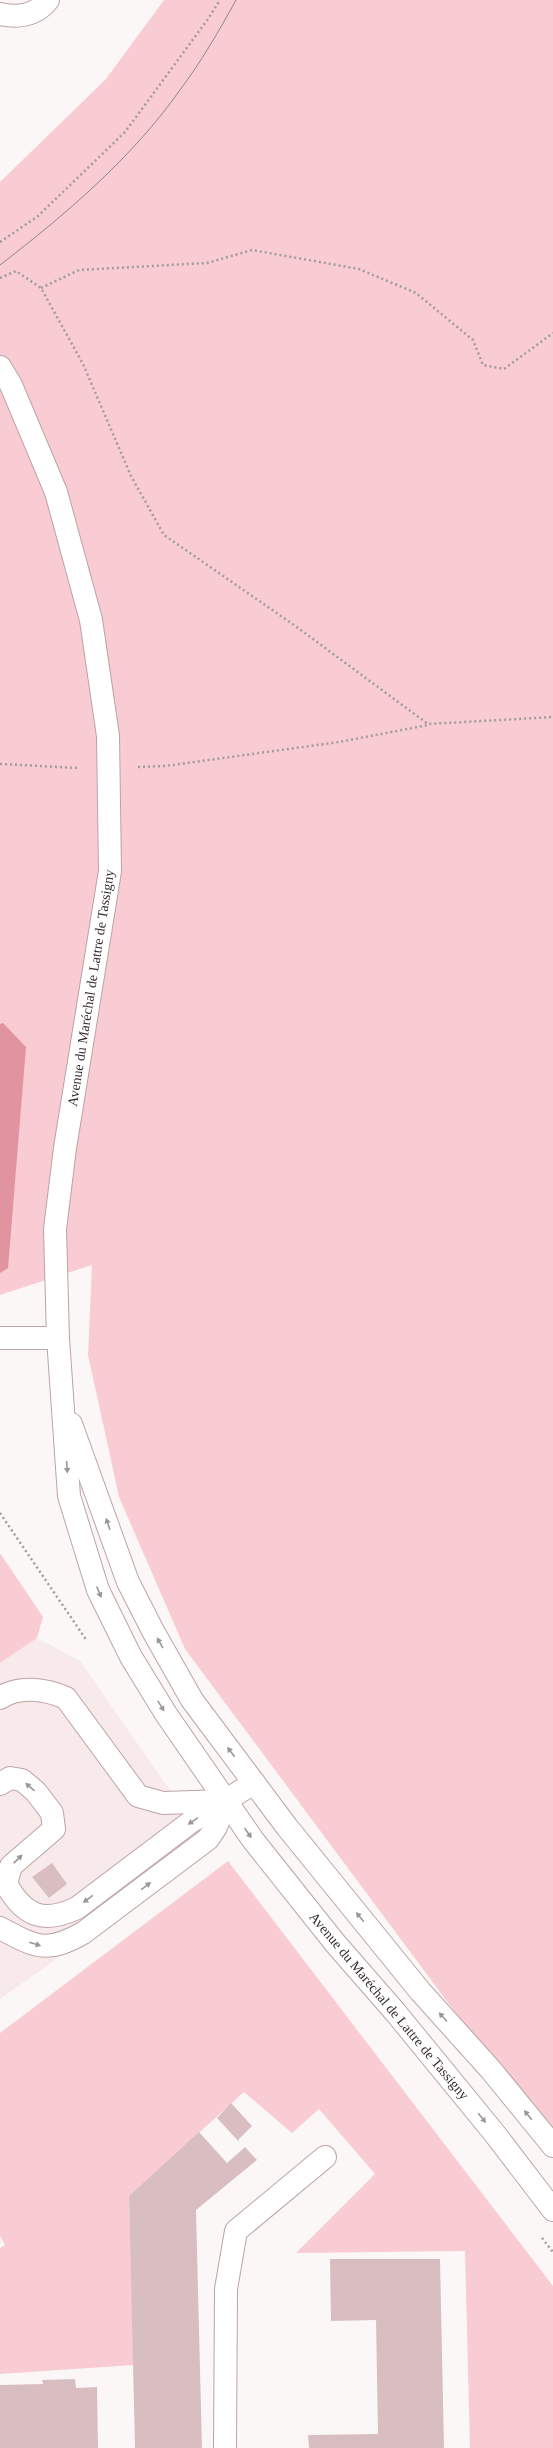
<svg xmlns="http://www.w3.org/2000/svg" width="553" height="2448" font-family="'Times New Roman',serif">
	<rect width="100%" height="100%" fill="#fcf7f7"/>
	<path fill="#f8e9ea" d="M37,1638L80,1661L178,1802L215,1847L0,1999V1663Z"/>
	<g fill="#f8ccd2">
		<path d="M164,0H553V2144L185,1649L119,1497L88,1355L92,1265L0,1295V182L106,79Z"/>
		<path d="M0,1553L43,1617L37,1638L0,1663Z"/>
		<path d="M228,1861L553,2286V2448H470L465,2251L296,2253L375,2174L319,2109L292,2133L244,2092L129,2196L134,2365L0,2374V2248L5,2245L0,2236V2033Z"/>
	</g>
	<path fill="#e1949f" d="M3,1023L26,1047L8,1268L0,1273V1024Z"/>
	<g fill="#d9bec1">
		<path d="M52,1863L67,1884L49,1898L32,1877Z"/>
		<path d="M231,2103L252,2126L238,2140L240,2143L217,2118Z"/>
		<path d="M199,2132L227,2163L245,2147L257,2160L196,2210L202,2448H135L129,2196Z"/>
		<path d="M330,2259H440L444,2448H309L308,2435L378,2434L376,2320L331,2321Z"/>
		<path d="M75,2379L76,2388L97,2387L98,2448H0V2385L43,2384L42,2380Z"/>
	</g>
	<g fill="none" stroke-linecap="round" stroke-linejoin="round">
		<g stroke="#bca3a6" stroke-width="24">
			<g id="minor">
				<path d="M0,14C19,18 35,16 48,0"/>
				<path d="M0,367L11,385L56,492L91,620L108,736L110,871L65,1148L55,1229L58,1338L69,1496L98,1590L131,1657L166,1714L253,1840L335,1943L396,2013L495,2134L553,2210"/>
				<path d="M0,1338H58"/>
				<path d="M71,1424L128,1582L153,1631L192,1700L287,1827L420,1991L491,2070L553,2146"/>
				<path d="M0,1698C19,1685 46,1689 66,1698L138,1796L163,1803L225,1801"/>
				<path d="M0,1784L10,1778L22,1780L36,1792L52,1813L54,1829L11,1866L6,1884C24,1916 43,1924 77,1908L192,1821L254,1783"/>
				<path d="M0,1928C36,1947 46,1954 83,1933L208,1839L216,1827L226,1801"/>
				<path d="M225,2448L226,2289L236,2231L325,2157"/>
			</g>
		</g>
		<g stroke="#a29b9b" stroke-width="2.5" stroke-dasharray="2 3" stroke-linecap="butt">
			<path d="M0,242L37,217L125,132L208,19L220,0"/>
			<path d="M0,278L16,271L41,288L83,364L131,476L164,535L294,625L428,724L553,717"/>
			<path d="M41,288L79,270L207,263L252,250L359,269L416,293L473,340L483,365L504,369L553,333"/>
			<path d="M0,764L79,768"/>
			<path d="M138,767L165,766L339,742L428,725"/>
			<path d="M0,1513L87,1641"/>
			<path d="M542,2238L553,2252"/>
		</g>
		<use href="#minor" stroke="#fff" stroke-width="22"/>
		<path stroke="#8f8788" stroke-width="1" d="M0,265C65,215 132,158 180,90C201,62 219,31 236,0"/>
	</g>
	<defs><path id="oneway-solid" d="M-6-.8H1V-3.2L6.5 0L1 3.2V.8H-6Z"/></defs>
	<g fill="#9a9696">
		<use href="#oneway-solid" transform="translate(67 1467) rotate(86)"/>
		<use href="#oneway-solid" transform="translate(108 1524) rotate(-109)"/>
		<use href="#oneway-solid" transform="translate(99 1592) rotate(67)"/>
		<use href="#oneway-solid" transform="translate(160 1643) rotate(-120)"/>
		<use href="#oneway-solid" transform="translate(161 1706) rotate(58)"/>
		<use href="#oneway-solid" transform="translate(231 1752) rotate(-127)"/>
		<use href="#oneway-solid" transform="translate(30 1787) rotate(-139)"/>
		<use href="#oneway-solid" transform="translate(193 1821) rotate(146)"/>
		<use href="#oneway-solid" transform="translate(248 1833) rotate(55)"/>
		<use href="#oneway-solid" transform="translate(18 1859) rotate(-44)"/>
		<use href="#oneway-solid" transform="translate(146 1886) rotate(-37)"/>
		<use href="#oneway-solid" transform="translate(88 1899) rotate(143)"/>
		<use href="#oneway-solid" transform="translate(360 1917) rotate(-129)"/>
		<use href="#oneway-solid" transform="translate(35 1944) rotate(17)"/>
		<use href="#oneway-solid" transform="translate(443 2017) rotate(-132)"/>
		<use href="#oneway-solid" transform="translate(528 2115) rotate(-129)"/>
		<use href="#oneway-solid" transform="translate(482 2118) rotate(51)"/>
	</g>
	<g text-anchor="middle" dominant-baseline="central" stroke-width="3.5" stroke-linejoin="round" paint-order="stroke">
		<g font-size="14" fill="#362c2d" stroke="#fff">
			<text transform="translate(91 988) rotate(-81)">Avenue du Maréchal de Lattre de Tassigny</text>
			<text transform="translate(389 2006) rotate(50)">Avenue du Maréchal de Lattre de Tassigny</text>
		</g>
	</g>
</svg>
